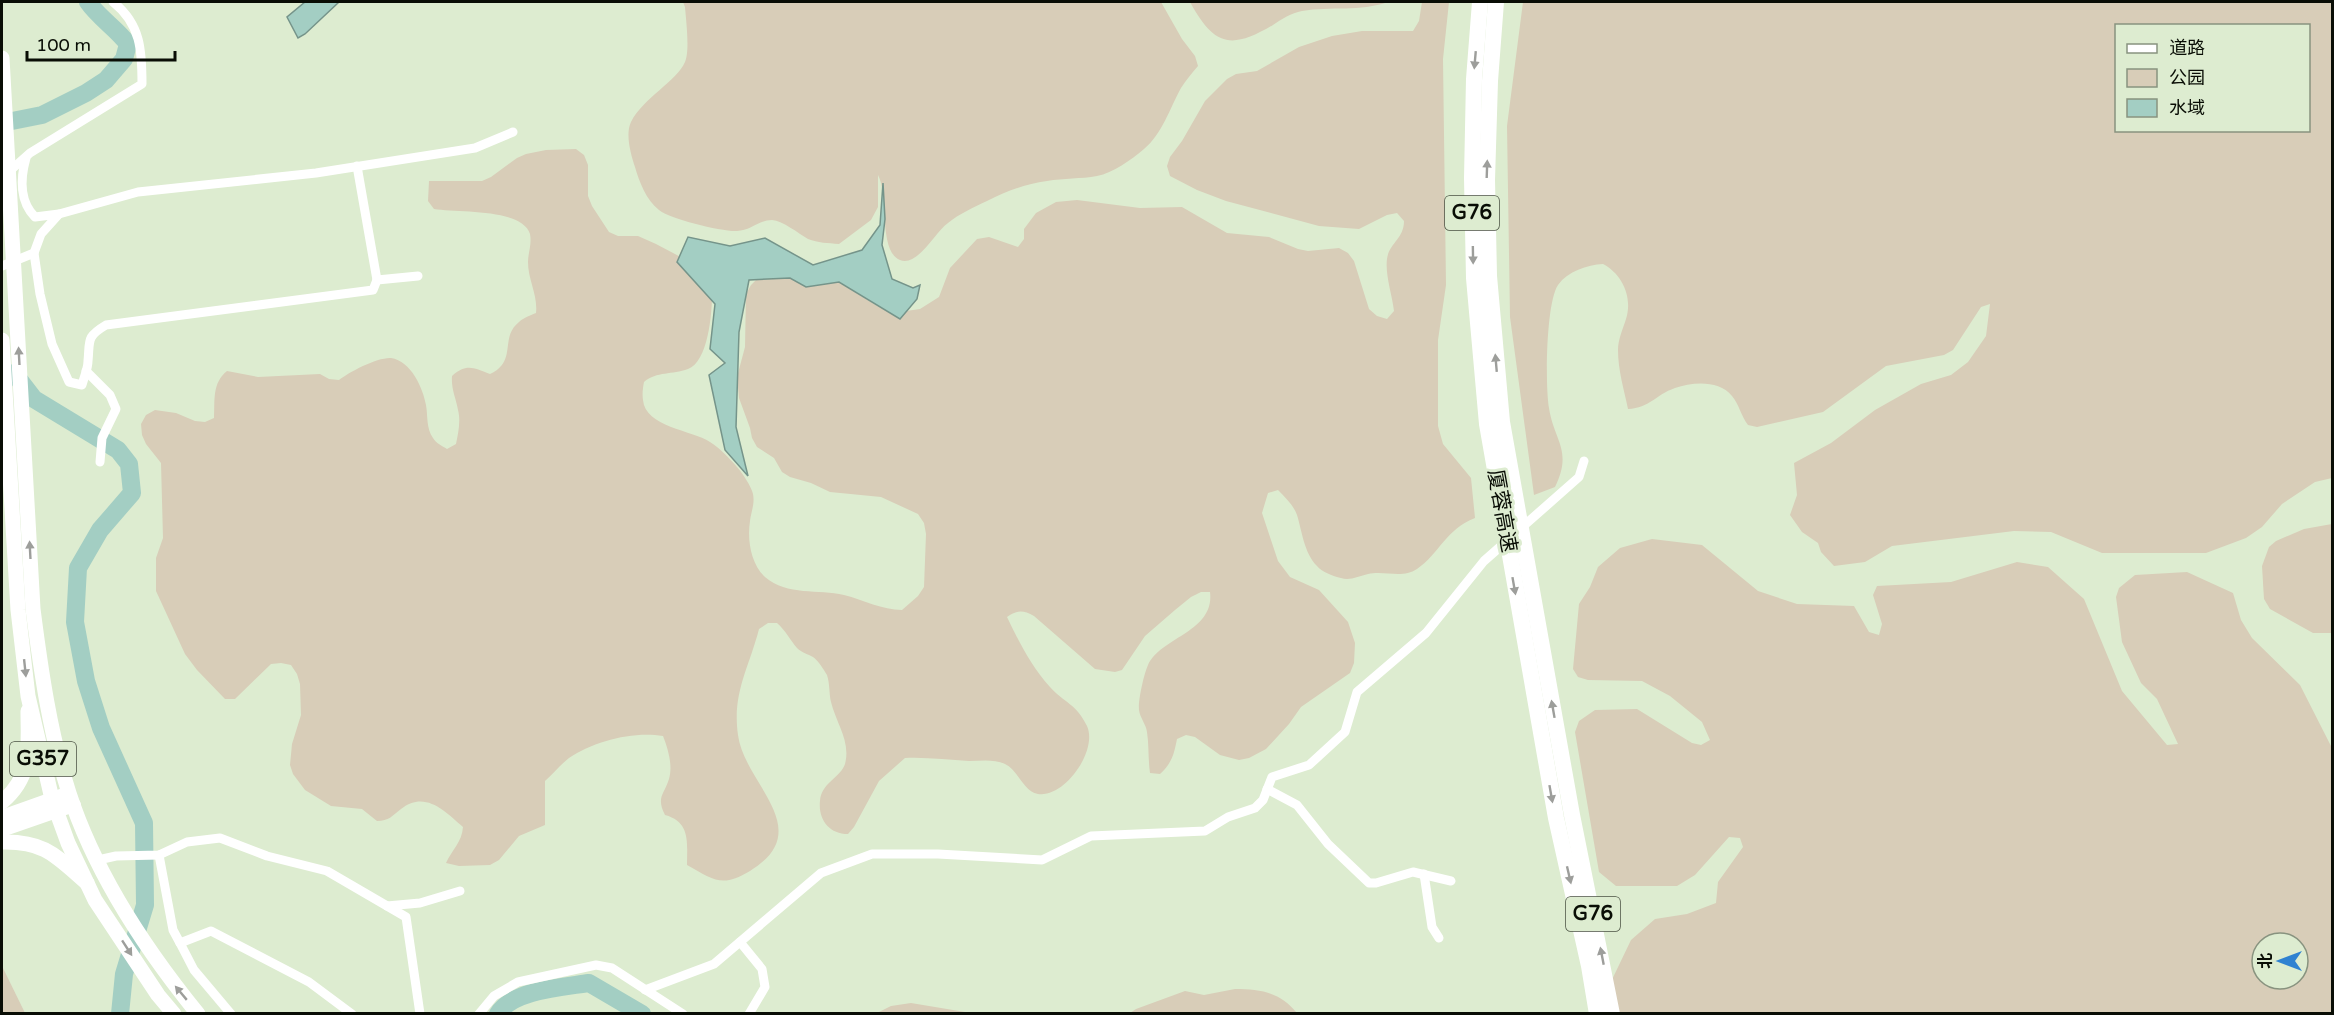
<svg xmlns="http://www.w3.org/2000/svg" width="2334" height="1015" font-family="'Varela Round','Noto Sans SC',sans-serif">
	<rect width="100%" height="100%" fill="#ddecd0"/>
	<g fill="#d8cdb8" fill-rule="evenodd">
		<path d="M683,2H1161L1182,39L1195,56L1198,66C1192,73 1186,80 1181,88C1170,108 1162,134 1144,149C1131,160 1113,173 1097,176C1081,179 1064,178 1047,181C1026,184 1006,191 987,201C974,207 959,214 948,223C935,232 918,267 900,260C878,251 889,195 878,175V207L871,220L839,244C828,243 818,243 808,239C798,233 783,221 772,220C759,220 750,231 737,231C723,232 670,219 659,210C646,200 639,181 635,167C631,155 625,134 631,122C643,98 677,81 685,62C690,51 686,20 685,7Z"/>
		<path d="M1190,2H1388C1360,12 1331,6 1302,11C1291,13 1282,19 1273,25C1231,50 1214,46 1190,2Z"/>
		<path d="M1422,2H1449L1443,59L1446,285L1438,340V426L1443,444L1471,478L1475,518C1446,529 1439,554 1417,569C1402,579 1384,570 1368,574C1359,576 1350,581 1341,578C1333,576 1322,572 1317,566C1304,553 1302,531 1297,515C1294,506 1285,497 1278,490L1268,493L1262,513L1278,561L1290,577L1319,590L1348,622L1355,643L1354,663L1350,673L1301,707L1289,724L1266,749L1249,758L1239,760L1220,755L1195,737L1186,735L1177,739C1174,754 1172,763 1160,774L1150,773C1148,759 1149,745 1147,732C1146,724 1140,718 1139,710C1138,700 1144,674 1148,665C1161,637 1215,632 1210,592H1201L1191,597L1175,610L1145,636L1122,670L1115,672L1095,669L1034,616C1023,610 1017,610 1007,617C1019,642 1031,666 1050,687C1064,703 1076,703 1087,726C1098,750 1065,798 1038,794C1023,791 1019,771 1005,764C994,759 981,761 969,761C948,760 927,757 905,758L879,781L854,827L848,834C829,834 818,819 820,801C821,783 841,777 845,764C851,741 836,723 831,702C829,694 830,684 827,675C824,670 818,660 813,657C808,654 802,653 797,648C790,640 786,631 777,623H768L759,629C749,668 732,693 738,735C744,784 818,829 750,871C722,888 714,880 687,865C687,843 691,822 665,815C656,797 664,795 669,779C673,765 668,749 663,736C633,731 594,741 569,758C560,765 553,774 545,781V825L519,836L499,860L490,865L459,866L446,863C452,850 462,842 463,827C445,811 425,790 401,809C392,816 389,821 377,821L362,809L331,806L305,790L293,774L290,765L292,744L301,715L300,684L297,674L291,665L281,663L271,664L235,699H225L197,670L185,654L156,591V558L163,538L161,463L146,444L142,435L141,424L146,415L155,410L176,413L195,421L205,422L214,418C215,400 212,383 227,371L258,377L320,374L329,379L339,380C349,372 378,357 391,358C411,361 423,388 426,405C428,416 426,428 433,438C436,443 442,446 447,449L456,444C458,434 461,421 458,410C456,398 451,389 452,376C467,363 473,368 490,374C518,361 499,338 519,322C523,318 531,315 536,313C538,295 528,280 528,262C528,253 532,244 530,234C522,208 458,213 434,209L428,201L429,181H482L491,177L517,158L526,154L546,150L576,149L584,155L588,165V196L592,206L609,232L618,236H638L656,244L692,263L712,284C713,304 710,361 688,369C672,375 657,371 644,382C643,387 642,394 643,400C645,427 692,430 710,442C720,448 729,458 737,467C743,474 751,486 753,494C755,504 751,512 750,521C747,540 751,564 765,577C787,596 819,589 844,595C864,600 882,610 902,610L918,596L924,587L926,534L924,523L918,514L881,497L830,492L811,483L790,477L782,472L774,458L757,447L752,438L750,428L739,398L737,377L745,347L746,294L751,285L765,271L846,281L861,296L879,307L899,312L920,309L939,297L950,268L977,239L989,237L1018,247L1024,239V229L1036,213L1056,202L1077,200L1140,208L1182,207L1227,233L1269,237L1298,249L1308,251L1339,248L1348,253L1354,261L1369,309L1377,316L1387,319L1394,311C1392,294 1385,275 1387,259C1389,243 1404,239 1404,221L1397,213L1387,215L1359,229L1319,226L1226,201L1197,190L1170,176L1167,166L1170,157L1182,141L1205,101L1227,79L1236,74L1257,71L1299,47L1332,36L1362,31H1413L1419,21Z"/>
		<path d="M1523,2H2332V478L2315,482L2282,504L2262,527L2246,538L2206,553H2102L2051,532L2014,531L1892,546L1865,562L1834,566L1821,552L1818,543L1802,532L1790,515L1797,495L1794,463L1831,443L1875,410L1921,384L1951,375L1968,362L1986,336L1990,304L1981,307L1953,350L1944,355L1886,366L1823,412L1757,427L1748,425C1741,416 1739,404 1732,396C1719,380 1693,382 1675,388C1655,395 1650,408 1628,409C1624,390 1618,370 1618,350C1618,339 1623,329 1626,319C1633,297 1622,274 1603,264C1587,265 1568,271 1558,285C1546,303 1545,385 1549,408C1554,441 1573,450 1555,487L1534,495L1510,317L1507,126ZM2116,26H2308V130H2116Z"/>
		<path d="M2332,524V633H2313L2270,609L2264,599L2262,566L2269,547L2276,541L2304,529Z"/>
		<path d="M1652,539L1702,545L1758,591L1797,604L1854,606L1869,632L1879,635L1882,624L1873,595L1877,586L1951,582L2017,562L2048,567L2084,599L2122,691L2167,745L2178,744L2157,699L2141,683L2122,642L2116,597L2119,588L2135,575L2187,572L2233,593L2241,620L2252,638L2300,685L2332,748V1013H1596L1631,940L1655,919L1687,914L1716,903L1718,882L1743,847L1740,838L1729,837L1695,875L1677,886H1616L1599,872L1575,732L1579,721L1595,710L1637,709L1692,743L1701,745L1710,740L1702,722L1670,696L1642,681L1588,680L1578,677L1573,669L1579,604L1590,587L1598,567L1620,548ZM2262,943H2298V979H2262Z"/>
		<path d="M2,966L25,1013H2Z"/>
		<path d="M1235,989C1260,989 1280,992 1297,1013H1130L1136,1009L1185,991L1204,995Z"/>
		<path d="M911,1003L971,1013H877L891,1006Z"/>
	</g>
	<g fill="#a3cec3" stroke="#75948a" stroke-width="1.5">
		<path d="M305,2H339L305,34L298,38L287,17Z"/>
		<path d="M883,183L885,219L882,245L892,279L913,288L920,285L917,299L900,319L839,282L806,287L790,278L749,280L739,332L736,427L748,476L725,450L709,375L725,363L710,349L715,304L677,262L688,237L730,246L765,238L813,265L862,250L880,225Z"/>
	</g>
	<g fill="none" stroke-linecap="round" stroke-linejoin="round">
		<g stroke="#a3cec3" stroke-width="18">
			<path d="M2,123L42,115L86,93L106,80L124,59L128,44C116,28 99,18 88,2"/>
			<path d="M14,373L34,399L118,450L129,464L132,493L100,530L78,568L75,622L86,681L101,728L144,823L145,905L124,974L120,1014"/>
			<path d="M498,1014C512,990 565,987 589,983L642,1014"/>
		</g>
		<g stroke="#fff" stroke-width="9">
			<path d="M26,158C20,179 20,202 35,217L59,214"/>
			<path d="M357,166L377,280"/>
			<path d="M4,170L12,169L30,153L142,84C142,51 141,24 113,2"/>
			<path d="M34,253L40,294L52,344L69,382L82,385C84,377 88,369 88,361C90,340 86,337 106,325L373,290L377,280L418,276"/>
			<path d="M2,266L34,253L41,234L59,214L138,192L316,173L475,148L513,132"/>
			<path d="M86,371L110,395L116,409L102,438L100,462"/>
			<path d="M1519,530L1579,477L1584,461"/>
			<path d="M1267,789L1297,805L1328,844L1369,883H1376L1413,872L1451,881"/>
			<path d="M159,855L173,930L180,943L211,931L309,982L352,1014"/>
			<path d="M98,860L116,856L159,855L187,842L220,838L267,856L327,871L406,917L420,1014"/>
			<path d="M1424,874L1432,927L1439,938"/>
			<path d="M387,906L420,903L460,891"/>
			<path d="M740,942L762,969L765,987L749,1014"/>
			<path d="M180,943L194,970L231,1014"/>
			<path d="M645,990L714,964L821,873L872,854H938L1042,860L1091,836L1205,831L1228,817L1255,808L1263,800L1272,777L1309,765L1345,732L1357,692L1426,633L1484,561L1509,539"/>
			<path d="M479,1014L494,996L518,982L596,965L612,968L683,1014"/>
		</g>
		<g stroke="#fff" stroke-width="14">
			<path d="M2,817L69,793"/>
			<path d="M2,830L74,805"/>
		</g>
		<g stroke="#fff" stroke-width="15">
			<path d="M2,802C33,776 28,748 28,711"/>
			<path d="M2,842C45,841 56,856 87,883"/>
		</g>
		<g stroke="#fff" stroke-width="15">
			<path d="M2,58L33,609C41,671 50,734 69,793C95,873 146,950 198,1014"/>
			<path d="M2,340L18,610L28,696L52,799L68,843L95,900L158,995L174,1014"/>
		</g>
		<g stroke="#fff" stroke-width="16">
			<path d="M1480,2L1474,79L1472,178L1474,278L1487,424L1556,818L1589,966L1597,1014"/>
			<path d="M1496,2L1490,81L1487,180L1489,276L1502,422L1572,815L1612,1014"/>
		</g>
	</g>
	<defs><path id="oneway-solid" d="M-6-.8H1V-3.2L6.5 0L1 3.2V.8H-6Z" transform="scale(1.5)"/></defs>
	<g fill="#9d9e9b">
		<use href="#oneway-solid" transform="translate(1475 60) rotate(95)"/>
		<use href="#oneway-solid" transform="translate(1487 169) rotate(-88)"/>
		<use href="#oneway-solid" transform="translate(1473 255) rotate(89)"/>
		<use href="#oneway-solid" transform="translate(19 356) rotate(-93)"/>
		<use href="#oneway-solid" transform="translate(1496 363) rotate(-95)"/>
		<use href="#oneway-solid" transform="translate(30 550) rotate(-93)"/>
		<use href="#oneway-solid" transform="translate(1514 586) rotate(80)"/>
		<use href="#oneway-solid" transform="translate(25 668) rotate(84)"/>
		<use href="#oneway-solid" transform="translate(1553 709) rotate(-100)"/>
		<use href="#oneway-solid" transform="translate(1551 794) rotate(80)"/>
		<use href="#oneway-solid" transform="translate(1569 875) rotate(77)"/>
		<use href="#oneway-solid" transform="translate(127 948) rotate(57)"/>
		<use href="#oneway-solid" transform="translate(1602 956) rotate(-101)"/>
		<use href="#oneway-solid" transform="translate(181 993) rotate(-130)"/>
	</g>
	<g text-anchor="middle" dominant-baseline="central" stroke-width="6" stroke-linejoin="round" paint-order="stroke">
		<g fill="#ddecd0" stroke="#495042" stroke-width="1.5">
			<rect x="1445" y="196" width="54" height="34" rx="4.5"/>
			<rect x="10" y="742" width="66" height="34" rx="4.5"/>
			<rect x="1566" y="897" width="54" height="34" rx="4.5"/>
		</g>
		<g font-size="20" font-weight="bold" fill="#090d05">
			<text x="1472" y="213">G76</text>
			<text x="43" y="759">G357</text>
			<text x="1593" y="914">G76</text>
		</g>
		<g font-size="21" fill="#090d05" stroke="#ddecd0">
			<text transform="translate(1502 511) rotate(80)">厦蓉高速</text>
		</g>
	</g>
	<rect width="2334" height="1015" fill="none" stroke="#090d05" stroke-width="6"/>
	<rect x="2115" y="24" width="195" height="108" fill="#ddecd0" stroke="#88937f" stroke-width="1.5"/>
	<rect x="2127" y="44" width="30" height="9" fill="#ffffff" stroke="#88937f" stroke-width="1.5"/>
	<text x="2169" y="54" font-size="18" fill="#090d05">道路</text>
	<rect x="2127" y="69" width="30" height="18" fill="#d8cdb8" stroke="#88937f" stroke-width="1.5"/>
	<text x="2169" y="84" font-size="18" fill="#090d05">公园</text>
	<rect x="2127" y="99" width="30" height="18" fill="#a3cec3" stroke="#88937f" stroke-width="1.5"/>
	<text x="2169" y="114" font-size="18" fill="#090d05">水域</text>
	<g transform="translate(2280 961) rotate(270)"><circle r="28" fill="#ddecd0" stroke="#88937f" stroke-width="1.5"/>
	<path d="M0-4.5L10 22L0 15L-10 22Z" fill="#2f82d1"/>
	<text y="-9" font-size="16" font-weight="bold" text-anchor="middle" fill="#090d05">北</text>
	</g>
	<path d="M27 51v9h148v-9" fill="none" stroke="#090d05" stroke-width="3"/>
	<text x="36" y="51" font-size="18" fill="#090d05" stroke="#ddecd0" stroke-width="4.5" paint-order="stroke">100 m</text>
</svg>
